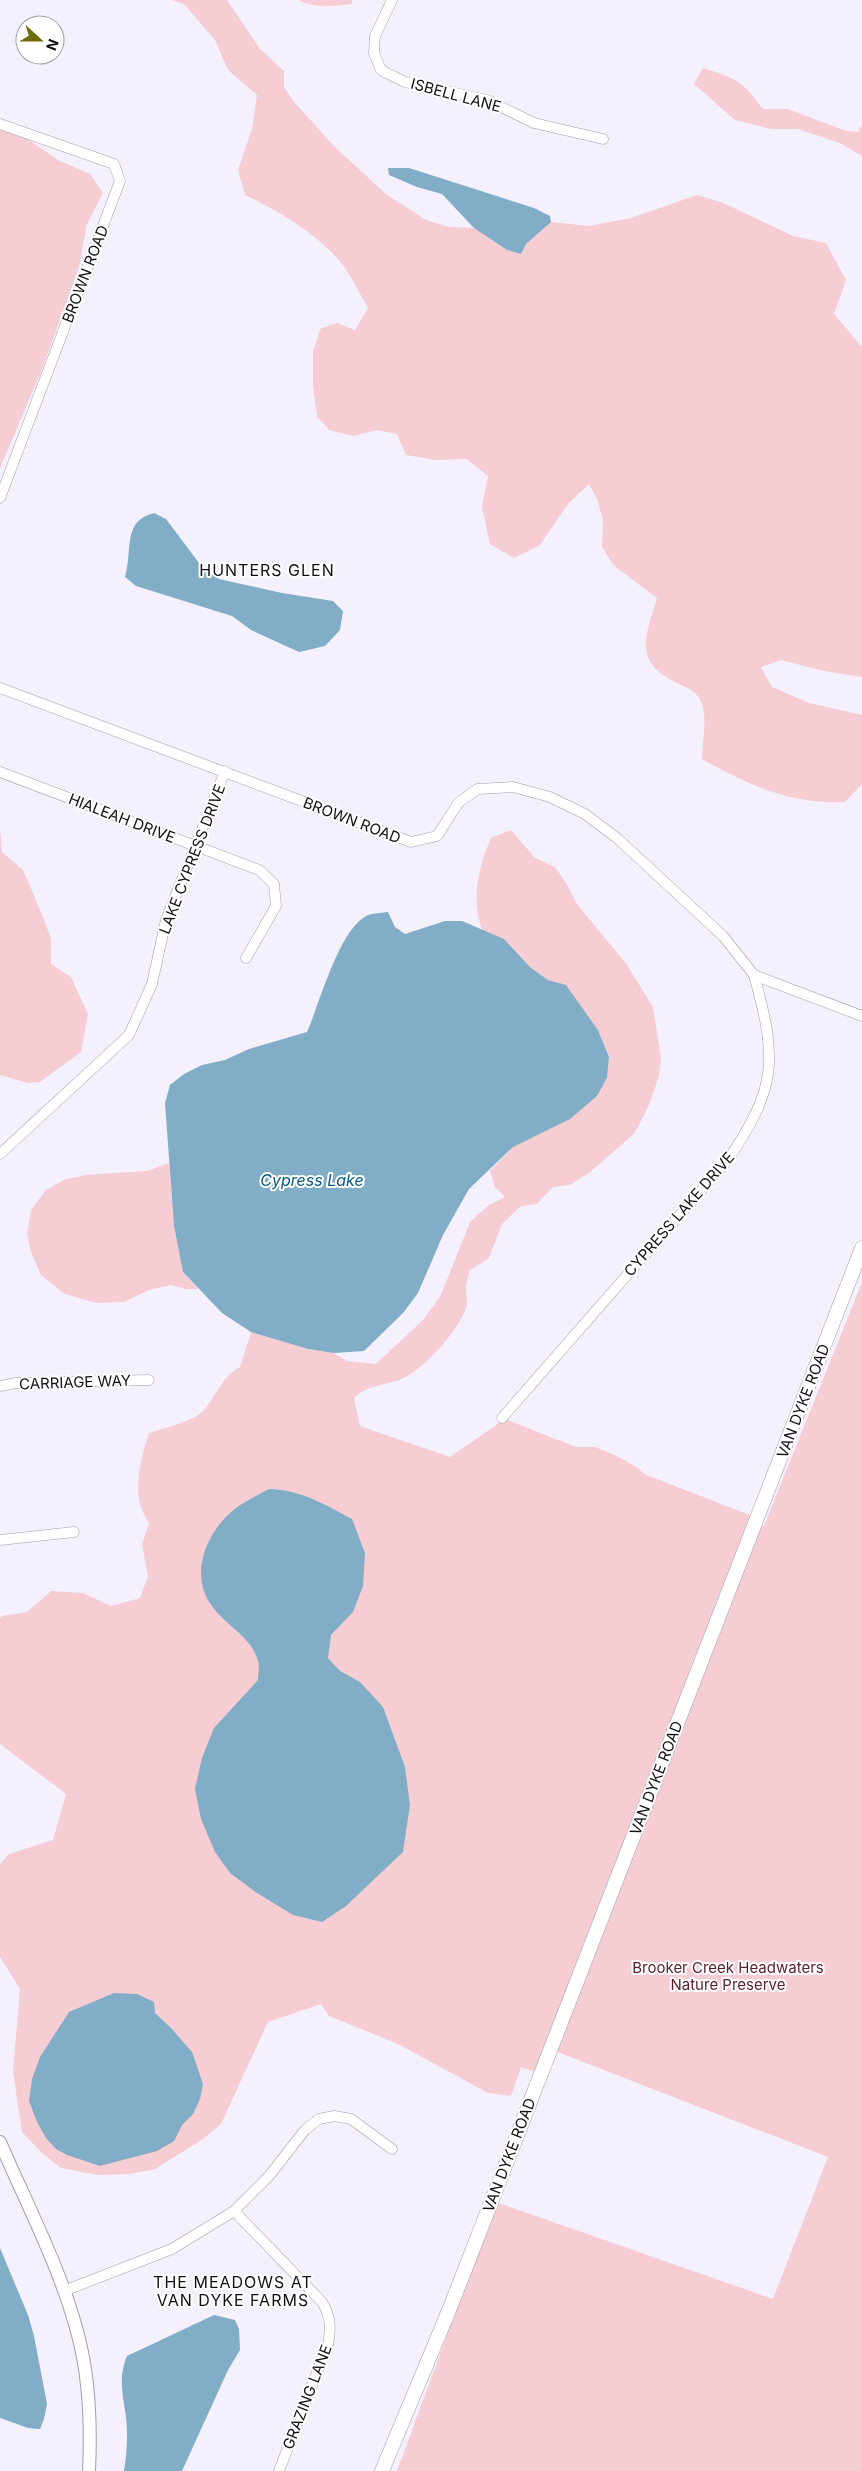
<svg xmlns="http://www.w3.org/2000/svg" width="862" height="2471" font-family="Inter,sans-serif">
	<rect width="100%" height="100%" fill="#f5f0fe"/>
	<g fill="#f5cdd3">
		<path d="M172,0H227L260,49L284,71V87L294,102L335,147L386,194L426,220L449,227L474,228L507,250L521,254L526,244L551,222L589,226L631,218L697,195L721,202L793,236L826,243L846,280L834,314L862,347V677L824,671L781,660L761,667L772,687L809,703L862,715V784L845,802C791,805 748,785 702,759C702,739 710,711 697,695C692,689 680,685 673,681C633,660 646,635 657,598L613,565L602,546L603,520L597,499L589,484L568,504L540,545L514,558L490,544L482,507L488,476L467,459L436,460L406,455L397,434L377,430L354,436L329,430L317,416L313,385V351L321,328L337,323L355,330L368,308C361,296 355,283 347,271C326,239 279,211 245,195L238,170L252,129L257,95L228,70L215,40L185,5Z"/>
		<path d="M299,0H352V4C334,6 315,9 299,0Z"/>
		<path d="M703,68C738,79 741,80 763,109H788L846,131L858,132L862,125V156L840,143L798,129H771L735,120L694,84Z"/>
		<path d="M0,128L20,134L58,160L90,174L103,193L87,224L79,267L41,372L0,468Z"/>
		<path d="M0,828L2,852L23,870L43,917L51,939V964L71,977L88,1014L81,1052L40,1082L28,1083L0,1075Z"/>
		<path d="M511,830L535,858L555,867L568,886L577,904L627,965L653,1007L661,1058L659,1076L649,1105L635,1133L589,1173L570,1185L553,1187L537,1204L521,1206L502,1224L489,1258L470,1270C468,1276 466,1282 466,1289C466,1295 468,1302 466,1308C458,1331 423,1371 399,1380C384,1385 366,1386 354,1398L360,1426L450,1457L505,1419L576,1447H595L617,1456L638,1468L644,1474L752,1516L535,2072L521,2067L511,2096L488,2093L398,2044L329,2016L321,2004L268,2022L221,2124L203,2139L155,2169L130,2174L97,2175L61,2168L42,2153L22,2132L13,2072L20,1989L0,1957V1864L9,1854L53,1840L66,1794L0,1744V1618L2,1616L27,1612L51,1591L83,1593L111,1606L140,1598L148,1576L142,1545L149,1523C130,1496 140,1462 149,1433C164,1428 192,1422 203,1411C217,1396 221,1377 240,1367L251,1332L308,1349L334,1353L347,1361L376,1364L423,1320L440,1297L470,1222L489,1205L505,1197L495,1187L490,1171L513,1147L597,1096L607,1078L609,1056L598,1030L566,986L548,980L530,967L504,939L482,930C471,898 478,869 491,838Z"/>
		<path d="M169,1163L174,1226L183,1272L198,1289H185L171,1285L149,1290L124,1302L96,1303L65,1294L41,1275L31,1252L27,1234L31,1210L46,1190L64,1180L85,1175L147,1171Z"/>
		<path d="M862,1282V2471H397L496,2202L773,2299L828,2157L555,2051L724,1623L723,1622L760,1525L764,1526Z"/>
	</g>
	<g fill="#81adc6">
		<path d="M388,168H409L534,208L550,216L551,222L526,244L521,254L507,250L474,228L442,194L417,187L389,175Z"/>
		<path d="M154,513L166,519L202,567L219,579L282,593L333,601L343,611L340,630L325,646L299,652L251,630L232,616L136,586L125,577C133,549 122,521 154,513Z"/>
		<path d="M388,912L395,927L405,934L445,921H462L504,939L530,967L548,980L566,985L598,1030L609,1057L607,1078L597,1096L570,1119L513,1147L469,1189L443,1235L418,1293L403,1313L364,1351L334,1353L308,1349L251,1332L222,1313L183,1272L174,1226L165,1103L170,1085L184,1074L202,1065L225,1060L249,1049L307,1032C320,1003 339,928 368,915C374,913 382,913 388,912Z"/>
		<path d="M269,1489C301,1490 324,1504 352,1519L365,1553L363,1586L353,1612L331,1635L328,1658L340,1671L360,1682L383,1707L405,1767L410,1805L403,1852L346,1906L322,1922L293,1915L257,1893L230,1873L215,1852L201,1819L195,1789L202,1758L214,1728L258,1680C258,1674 260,1666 258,1661C252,1637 225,1625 212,1606C188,1574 207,1530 236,1508C246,1501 258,1495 269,1489Z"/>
		<path d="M114,1993L137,1994L154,2002L155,2013L171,2028L192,2052L203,2084L200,2099L193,2114L182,2125L174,2141L157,2151L100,2166L67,2155L56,2149L46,2138L37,2122L29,2101L32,2079L40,2057L69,2012Z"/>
		<path d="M0,2248L28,2315L34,2336L47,2404L44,2419L40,2429L28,2428L0,2418Z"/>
		<path d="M214,2315L235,2320L239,2329L240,2350L228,2370L182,2471H124C127,2453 128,2435 126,2417C123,2394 118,2378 127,2356Z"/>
	</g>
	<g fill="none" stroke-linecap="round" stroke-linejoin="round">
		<g stroke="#a29dad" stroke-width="11">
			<g id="minor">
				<path d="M392,0L375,36L374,53L381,70L405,82L487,100L534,123L603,139"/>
				<path d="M0,124L114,164L120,181L0,498"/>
				<path d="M0,688L411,842L437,836L459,802L478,789L513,787L550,797L585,814L617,838L723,936L754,975L862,1016"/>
				<path d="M0,772L259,870L274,884L276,906L246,958"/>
				<path d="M0,1154L129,1035L152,984L166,920L225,771"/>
				<path d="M0,1386L16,1383L149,1380"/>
				<path d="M502,1418L727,1161C778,1087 777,1059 754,975"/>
				<path d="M0,1540L74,1532"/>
				<path d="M234,2211L322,2302C331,2317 331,2327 328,2344L279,2471"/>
				<path d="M64,2291L172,2249L234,2211L269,2176L305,2130L319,2119L334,2116L351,2119L392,2149"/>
			</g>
		</g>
		<g stroke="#a29dad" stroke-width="14">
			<path id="tertiary" d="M0,2142C28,2207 64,2275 80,2343C90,2385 91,2428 89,2471"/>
		</g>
		<g stroke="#a29dad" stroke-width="15">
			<path id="secondary" d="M382,2471L450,2308L862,1248"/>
		</g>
		<use href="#minor" stroke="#fff" stroke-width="10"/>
		<use href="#tertiary" stroke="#fff" stroke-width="12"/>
		<use href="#secondary" stroke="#fff" stroke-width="14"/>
	</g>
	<g text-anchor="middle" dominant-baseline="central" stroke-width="4" stroke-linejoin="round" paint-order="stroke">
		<g font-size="15" fill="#110f15" stroke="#fff">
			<text transform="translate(456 95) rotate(15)">ISBELL LANE</text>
			<text transform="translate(85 274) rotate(-69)">BROWN ROAD</text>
			<text transform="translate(122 818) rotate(21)">HIALEAH DRIVE</text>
			<text transform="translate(352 820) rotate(21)">BROWN ROAD</text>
			<text transform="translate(192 859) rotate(-69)">LAKE CYPRESS DRIVE</text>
			<text transform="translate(679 1214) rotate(-49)">CYPRESS LAKE DRIVE</text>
			<text transform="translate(75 1382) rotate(-2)">CARRIAGE WAY</text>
			<text transform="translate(803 1401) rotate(-69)">VAN DYKE ROAD</text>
			<text transform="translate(656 1778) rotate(-69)">VAN DYKE ROAD</text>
			<text transform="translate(509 2155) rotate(-69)">VAN DYKE ROAD</text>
			<text transform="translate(307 2397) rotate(-69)">GRAZING LANE</text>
		</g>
		<g font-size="15" fill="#5a1e2d" stroke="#fff">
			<text x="728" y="1967">Brooker Creek Headwaters<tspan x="728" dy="17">Nature Preserve</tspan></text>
		</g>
		<g font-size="16" letter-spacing="1" fill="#110f15" stroke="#fff">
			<text x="267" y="570">HUNTERS GLEN</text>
			<text x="233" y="2282">THE MEADOWS AT<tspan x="233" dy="18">VAN DYKE FARMS</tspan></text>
		</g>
		<g font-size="16" font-style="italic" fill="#0a5b7d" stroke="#fff">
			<text x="312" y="1180">Cypress Lake</text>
		</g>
	</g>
	<g transform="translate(40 40) rotate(111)"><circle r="24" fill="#ffffff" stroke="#a09fa1"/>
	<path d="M0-4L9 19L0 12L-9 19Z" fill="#6d6d0e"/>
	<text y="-8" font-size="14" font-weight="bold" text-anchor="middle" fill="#110f15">N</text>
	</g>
</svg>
